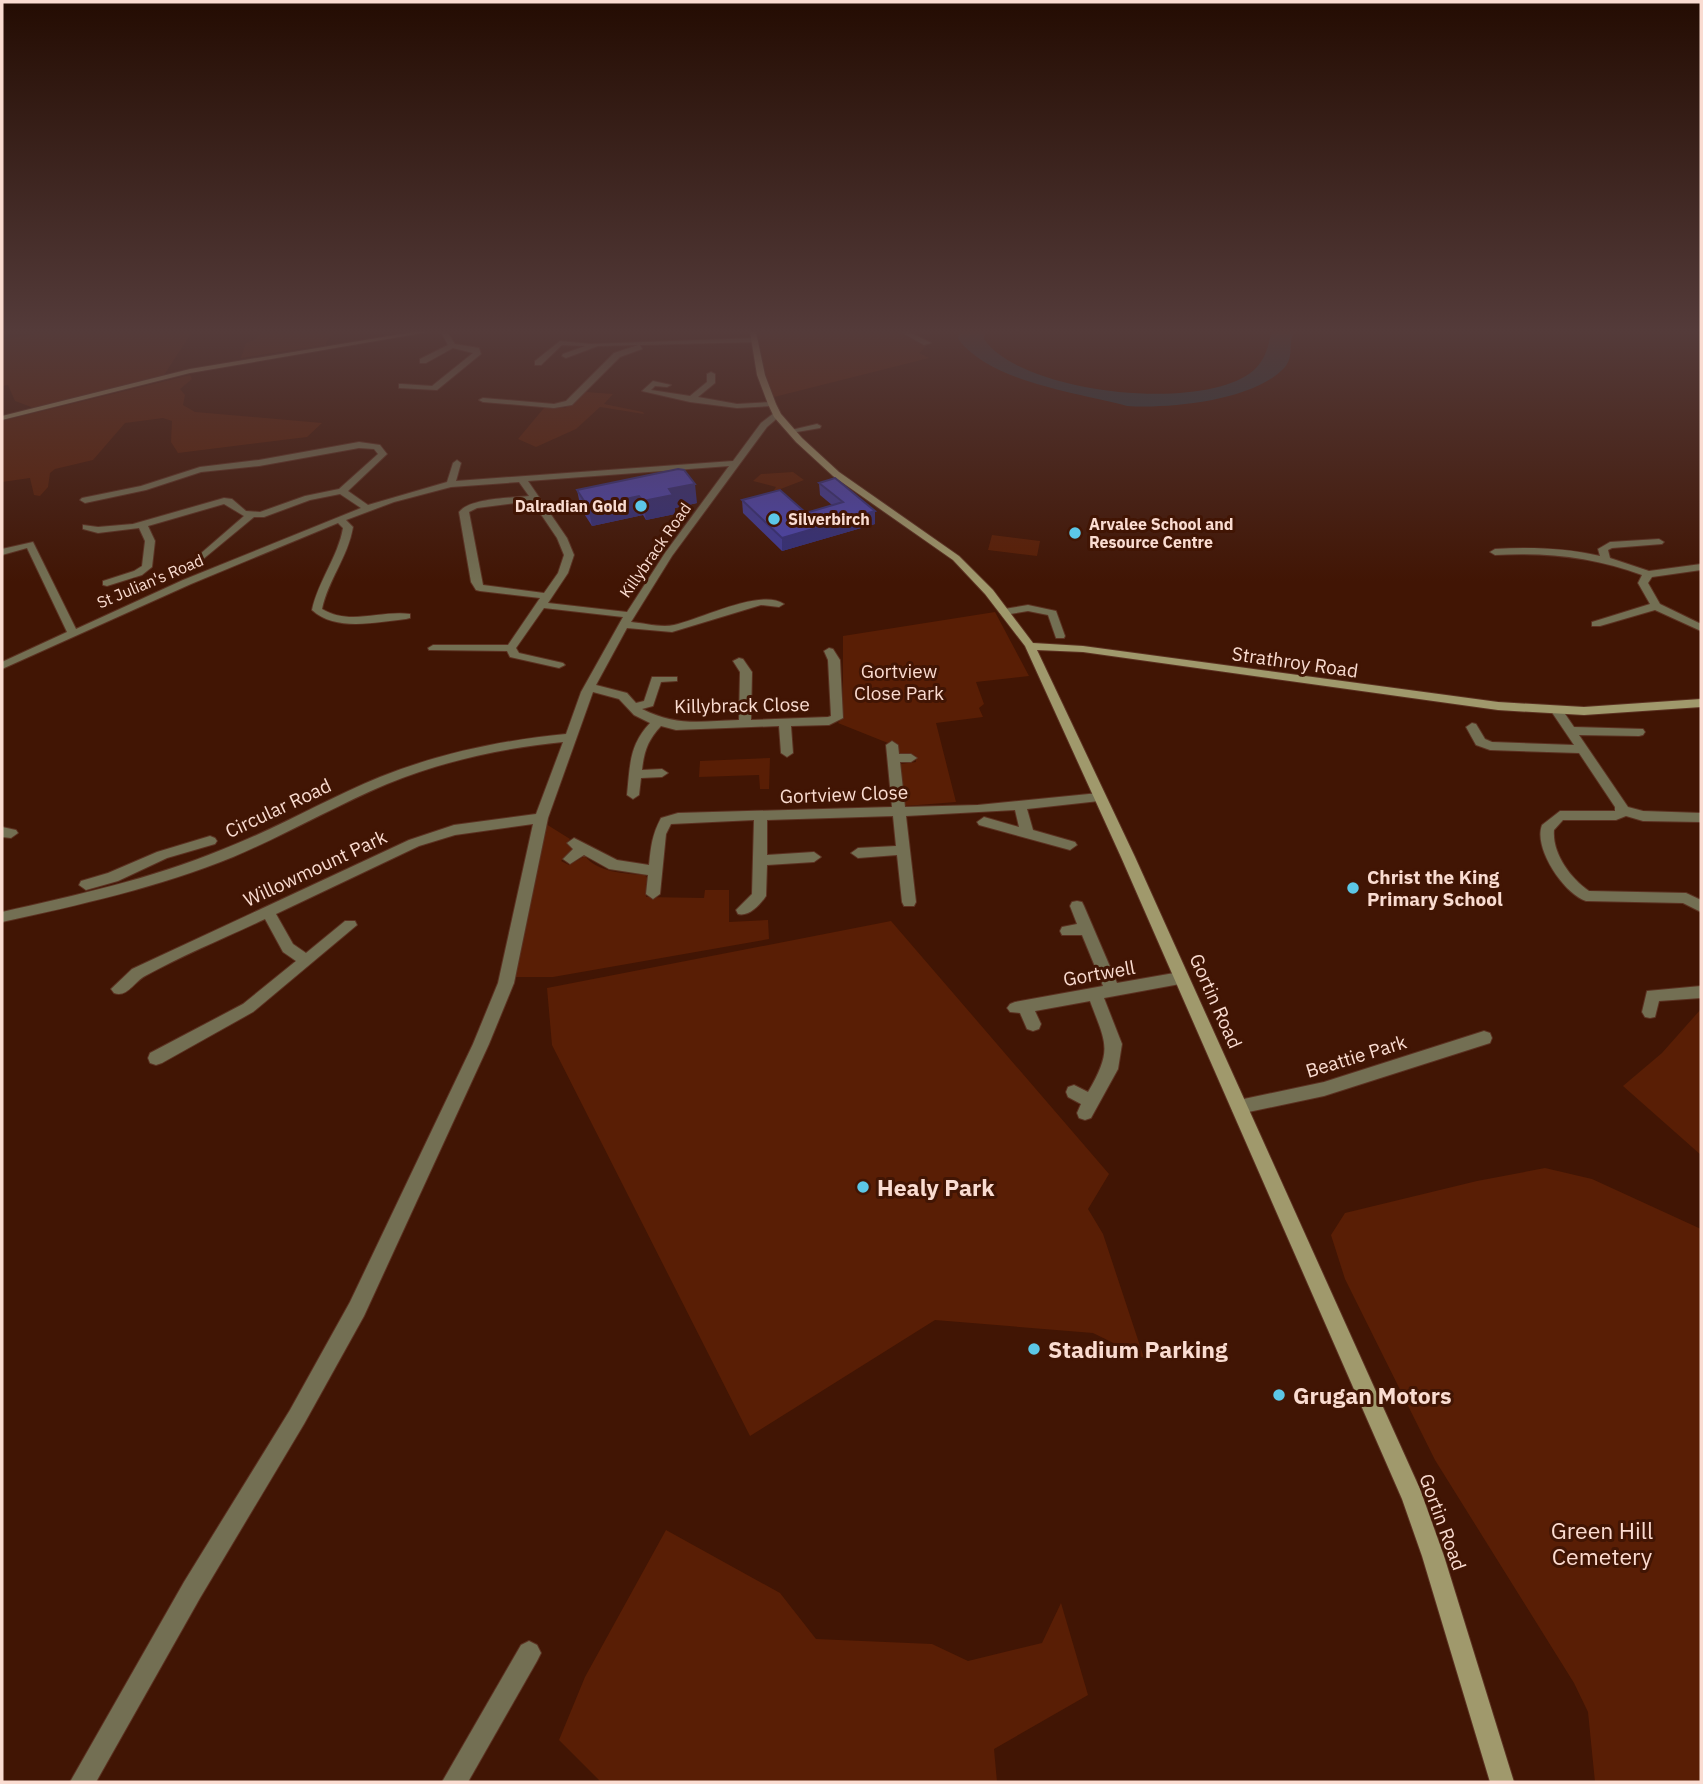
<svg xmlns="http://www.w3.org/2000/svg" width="1703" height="1784" font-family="'IBM Plex Sans',sans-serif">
	<rect width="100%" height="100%" fill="#411504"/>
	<g fill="#591e05">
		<path d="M45,332H192L164,375L34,408L15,401L8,385L2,386V340Z"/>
		<path d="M260,332H333L325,345L241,358L246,343L257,339Z"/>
		<path d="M753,332H898L928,344L919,353L929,358L770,398L761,375Z"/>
		<path d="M190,375L192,379L180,389L185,395L183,405L195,412L322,423L307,437L178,453L171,442L172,421L163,418L125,423L93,460L55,469L50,473L48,487L40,496L34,495L30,478L2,482V421Z"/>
		<path d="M586,392L613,394L604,404L643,412L644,414L600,407L576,429L536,447L518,439L544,408H565Z"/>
		<path d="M793,472L804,480L778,490H774L776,487L753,481L761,474Z"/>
		<path d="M992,535L1040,541L1037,556L988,550Z"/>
		<path d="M995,612L1029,676L976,682L984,704L979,708L983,717L936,723L956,802L905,806L900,764L916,762L915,755L899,754L898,747L838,723L843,717V636Z"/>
		<path d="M770,758L769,789H760L759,775L699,777L700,761Z"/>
		<path d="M546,824L570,839L567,844L574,849L561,861L569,865L585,856C596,872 626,874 645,875L647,878L646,897L704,898L705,890H729V922L768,920L769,939L553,977H511Z"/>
		<path d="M891,921L1109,1174L1088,1209L1103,1234L1144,1358L1093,1333L935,1320L750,1436L552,1045L547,988Z"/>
		<path d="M1701,1009V1155L1623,1086L1662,1053Z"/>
		<path d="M1545,1168L1592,1179L1701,1229V1782H1595L1588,1712L1574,1683L1435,1460L1345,1279L1331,1235L1345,1213L1477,1181Z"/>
		<path d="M666,1530L780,1593L816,1639L932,1644L968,1661L1042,1643L1061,1603L1088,1695L994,1749L997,1782H601L559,1740L585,1677Z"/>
	</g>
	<path fill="#243c44" d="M959,332H985L984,339C1020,393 1204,414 1254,370C1265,360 1269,346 1271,332H1294C1288,343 1294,357 1285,367C1255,401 1169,409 1127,406C1075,392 992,383 958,339Z"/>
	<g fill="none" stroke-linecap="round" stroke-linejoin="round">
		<g stroke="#5b3121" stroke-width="2">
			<g id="street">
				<path d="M441,332H447L455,344L479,348L481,354L437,390L399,388V384H402L432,386L473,353L453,348L426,363H420V359L448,345Z"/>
				<path d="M901,332H909L931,343L924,345Z"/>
				<path d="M755,338L758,342L640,345L642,349L620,357L572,405L554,408L483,402L479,400L483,398L554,404L566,401L614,353L638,345L598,346L566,358L562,356L563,354L585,346L562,345L541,365H535V361L560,341L591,344Z"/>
				<path d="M711,372L715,374V383L698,397L737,404L772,402L776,404L772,406L737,408L690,402L642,391L653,381L671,385L667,387L655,386L651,390L690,396L707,382V374Z"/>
				<path d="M774,413L781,415L767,427L672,556L631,622C644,623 661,628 674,625C701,619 761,588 784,604L779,607L761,605L672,632L627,628L596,685L627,693L636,703L644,701L652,677H677V681L661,682L653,706L642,709C677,727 702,721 739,720L740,672L733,661L739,658L743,659L752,672L751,720L828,717L831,716L828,660L824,651L829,648L833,649L840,660L843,718L829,725L791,726L793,753L787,757L781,753L779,726L676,730L661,726C648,740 644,751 642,770L662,769L668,773L662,777L641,778L639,795L633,799L627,795C630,766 629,745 650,723L634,715L619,699L593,692L548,818L514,983L489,1044L364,1316L304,1424L200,1598L96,1782H70L184,1582L290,1410L350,1302L473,1044L498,983L533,824L455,835L419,846L276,914L293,944L306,953L345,921H355L357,925L253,1012L162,1063L156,1065L150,1063L148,1058L150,1053L243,1004L296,961L283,952L265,919C225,938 183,955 145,976C134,982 127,998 114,993L111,989L132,969L409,840L454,825L536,814L563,742C503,748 443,761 387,784C335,806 285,835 233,857C159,887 80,905 2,922V912C76,895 151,879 221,850C276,829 326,799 380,777C440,753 503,740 566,734L581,692L623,617L544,608L516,648L519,653L563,663L565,665L559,668L510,657L507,651L429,650L428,648L433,645H508L540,598L480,591L476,590L471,582L459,512C470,498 511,498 529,496L519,482L451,487L394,502L346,520L353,527C348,557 328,580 322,609C350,626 380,610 410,614V618L406,619C376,622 336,632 312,610C318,581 338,557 343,528L338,523L191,584L2,669V662L67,632L27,548L2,555V549L33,542L76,629L183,580L361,508L340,494L310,500L264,517H254L202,560L199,559V555L244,516L224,504L148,526L155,541L152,567L142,575L107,586L103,585V581L134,571L142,566L145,541L139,528L98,533L83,529V525L98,527L133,524L224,498L232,499L246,511L260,512L305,496L339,489L378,454L374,449L359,448L259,466L201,472L146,490L85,503L80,500L82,498L141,486L200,467L259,460L359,442L380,445L387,454L348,491L368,505L447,482L453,463L457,460L461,463L456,481L733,461L761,423ZM729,466L665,553L627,612L548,603L568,573L574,555L567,538L528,481ZM532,501L557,538L564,555L558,573L544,593L483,585L469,512L477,508Z"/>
				<path d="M817,424L821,426L820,428L791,433L787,431Z"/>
				<path d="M1659,539L1664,542L1662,544L1612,548L1608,550L1610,558L1649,571L1701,564V570L1652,577L1648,583L1660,604L1701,624V631L1655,610L1600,626H1592V622L1650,604L1638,583L1642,575C1594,557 1546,552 1495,555L1490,552L1495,549C1530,547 1565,548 1600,556L1598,549L1610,542Z"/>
				<path d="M1028,605L1056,611L1065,636L1064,638H1056L1048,615L1028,611L1004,615L999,612L1004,609Z"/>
				<path d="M1557,707L1561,708L1574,727L1643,729L1645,732L1643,735L1639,736L1579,735L1628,807L1643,811L1701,813V822L1643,821L1626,816L1616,820H1563L1554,830C1552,853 1570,878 1589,891L1686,893L1701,900V912L1683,903L1586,901C1564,894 1533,848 1542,825L1560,811H1615V807L1579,753L1490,750L1476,745L1466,727L1472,723L1476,724L1485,739L1492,742L1574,745L1551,711Z"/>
				<path d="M892,741L898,745L899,754H911L917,758L911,762H900L905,807L978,805L1099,793L1105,797L1099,801L1027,809L1033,830L1075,842L1077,845L1070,850L979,825L977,822L984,817L1019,827L1015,810L906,816L916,902L914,906H904L902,902L897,855L858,858L851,853L858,848L896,846L893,816L767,820V855L814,852L821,857L814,862L767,865L766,896C760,905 749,917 738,914L736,910L752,894L754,820L671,824L666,834L660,894L653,899L646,894L648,875L609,869L584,855L570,864L563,859L573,849L567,843L574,838L617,860L649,865C651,846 652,835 661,818L678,813L892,807L886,745Z"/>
				<path d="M2,827L16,830L18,833L11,838L2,837Z"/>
				<path d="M210,836L215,838L217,841L215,844L167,858L118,881L86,890L79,885L81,881L108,873L157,852Z"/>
				<path d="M1077,901L1082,902L1084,906L1117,983L1180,972L1185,974L1188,978L1185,982L1180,984L1104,998L1122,1044L1118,1069L1091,1118L1085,1120L1079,1118L1077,1113L1081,1104L1068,1097L1066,1092L1068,1087L1074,1085L1088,1092C1113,1049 1106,1044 1090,1001L1035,1011L1041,1024L1039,1029L1033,1031L1027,1029L1020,1013L1010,1012L1007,1008L1010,1004L1015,1002L1103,986L1082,935H1062L1060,931L1062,927L1077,924L1070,906L1072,902Z"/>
				<path d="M1701,986V998L1659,1001L1655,1017L1650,1018L1645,1017L1642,1012L1647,991Z"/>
				<path d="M1484,1031L1490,1033L1492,1038L1490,1043L1324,1096L1239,1114L1233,1112L1231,1107L1233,1102L1239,1100L1324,1082Z"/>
				<path d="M529,1641L537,1645L541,1653L537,1661L468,1782H442L521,1645Z"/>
			</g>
		</g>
		<g stroke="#5b3121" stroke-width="2">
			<g id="secondary">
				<path d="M413,332H428L190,373L2,420V416L190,369Z"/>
				<path d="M750,332H756L765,375L776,404L781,414L802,438L839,472L959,556L993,590L1033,643L1083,646L1498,702L1584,707L1701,699V707L1584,715L1498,710L1083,652L1037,650L1135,857L1420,1489L1444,1556L1514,1782H1490L1422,1556L1402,1499L1121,857L1025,646L985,594L953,560L833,476L796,442L774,417L768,404L757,375Z"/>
			</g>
		</g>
		<use href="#street" fill="#736f53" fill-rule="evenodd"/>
		<use href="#secondary" fill="#a0996c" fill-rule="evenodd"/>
	</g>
	<g fill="#403b97">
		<path d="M819,483L875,524L782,551L743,513L742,500L806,513L832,505L820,495Z"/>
		<path d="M577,490L697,503L675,508V514L646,520L643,515L592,526L581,509Z"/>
	</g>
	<g fill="#34307b">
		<path d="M695,484L697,503L675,508V514L646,520L643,501L669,489Z"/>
		<path d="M639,496L643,515L592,526L588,507Z"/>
		<path d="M875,511V524L782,551V538Z"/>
	</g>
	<g fill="#4b45b0" stroke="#34307b" stroke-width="2">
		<path d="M678,469L684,470L695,484L669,489L673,495L643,501L639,496L588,507L577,490Z"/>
		<path d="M835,478L875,511L782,538L742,500L780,490L806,513L843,502L819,483Z"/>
	</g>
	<linearGradient id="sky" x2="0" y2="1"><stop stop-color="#240c02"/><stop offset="0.57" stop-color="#543b3a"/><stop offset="1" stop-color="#543b3a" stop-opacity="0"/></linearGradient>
	<rect width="1703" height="582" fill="url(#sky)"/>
	<g fill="#5cc7e7" stroke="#411504" stroke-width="2.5">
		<circle cx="641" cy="506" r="7"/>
		<circle cx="774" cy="519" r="7"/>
		<circle cx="1075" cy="533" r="7"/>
		<circle cx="1353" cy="888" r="7"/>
		<circle cx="863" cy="1187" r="7"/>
		<circle cx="1034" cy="1349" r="7"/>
		<circle cx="1279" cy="1395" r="7"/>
	</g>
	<g text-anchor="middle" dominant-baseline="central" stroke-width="6" stroke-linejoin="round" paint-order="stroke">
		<g font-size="16" font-weight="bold" fill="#fadcd1" stroke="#411504" text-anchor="start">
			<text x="627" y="506" text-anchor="end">Dalradian Gold</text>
			<text x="788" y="519">Silverbirch</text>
			<text x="1089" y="524">Arvalee School and<tspan x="1089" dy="18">Resource Centre</tspan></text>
		</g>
		<g font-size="16" fill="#fadcd1" stroke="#411504">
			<text transform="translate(655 550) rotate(-55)">Killybrack Road</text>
			<text transform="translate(150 581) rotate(-23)">St Julian's Road</text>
		</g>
		<g font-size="19" fill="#fadcd1" stroke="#411504">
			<text transform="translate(1295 662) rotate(8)">Strathroy Road</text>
			<text transform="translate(742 705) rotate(-1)">Killybrack Close</text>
			<text transform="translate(844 794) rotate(-2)">Gortview Close</text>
			<text transform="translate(278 808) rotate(-25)">Circular Road</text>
			<text transform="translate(315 868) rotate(-25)">Willowmount Park</text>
			<text transform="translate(1099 973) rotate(-10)">Gortwell</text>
			<text transform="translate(1216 1001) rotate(66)">Gortin Road</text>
			<text transform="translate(1356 1056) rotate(-17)">Beattie Park</text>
			<text transform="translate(1443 1522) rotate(70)">Gortin Road</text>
		</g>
		<g font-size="19" fill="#fbdbd0" stroke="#411504">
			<text x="899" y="671">Gortview<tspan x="899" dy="22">Close Park</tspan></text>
		</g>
		<g font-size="19" font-weight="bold" fill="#fadcd1" stroke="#411504" text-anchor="start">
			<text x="1367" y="877">Christ the King<tspan x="1367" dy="22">Primary School</tspan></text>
		</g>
		<g font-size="23" font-weight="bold" fill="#fadcd1" stroke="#411504" text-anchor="start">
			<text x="877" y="1187">Healy Park</text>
			<text x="1048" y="1349">Stadium Parking</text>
			<text x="1293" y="1395">Grugan Motors</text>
		</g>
		<g font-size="23" fill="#fbdbd0" stroke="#411504">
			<text x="1602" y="1530">Green Hill<tspan x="1602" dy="26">Cemetery</tspan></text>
		</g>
	</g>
	<rect width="1703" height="1784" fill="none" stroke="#fadcd1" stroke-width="7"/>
</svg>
